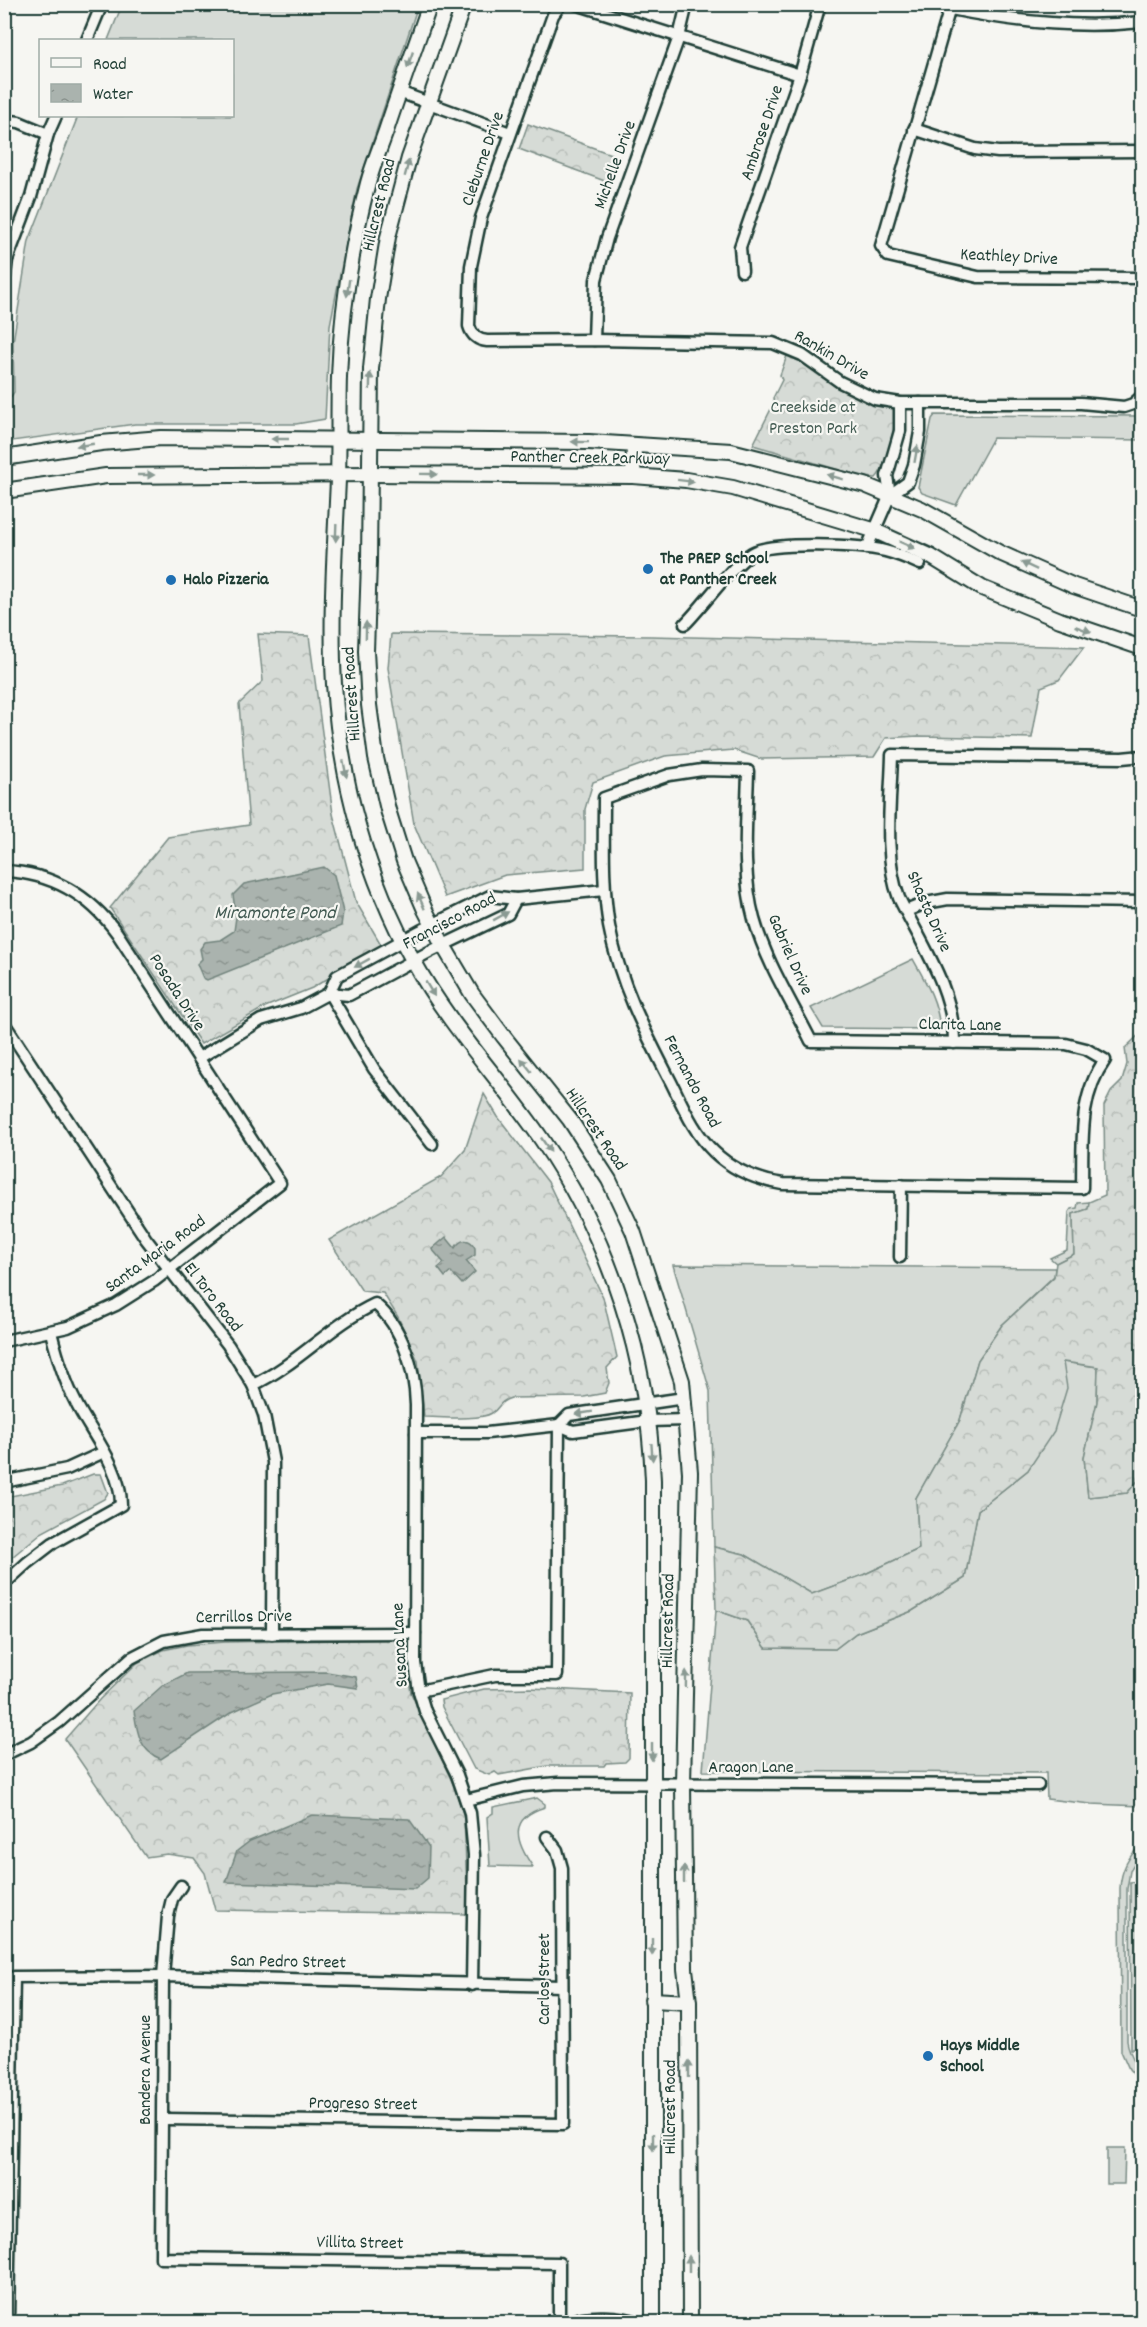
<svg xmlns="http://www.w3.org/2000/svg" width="1147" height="2327" font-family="Dekko,sans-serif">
	<defs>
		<pattern id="forest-crowns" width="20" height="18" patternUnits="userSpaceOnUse" patternTransform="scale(1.5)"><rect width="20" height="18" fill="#d6dbd6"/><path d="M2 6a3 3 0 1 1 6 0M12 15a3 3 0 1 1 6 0" fill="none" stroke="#b7bdb8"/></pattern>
		<pattern id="water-ripples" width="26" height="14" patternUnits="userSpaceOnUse" patternTransform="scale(1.5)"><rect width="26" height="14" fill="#aab3ae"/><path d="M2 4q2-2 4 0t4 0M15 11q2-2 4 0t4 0" fill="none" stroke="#8a938e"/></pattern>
	</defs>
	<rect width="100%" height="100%" fill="#f6f6f2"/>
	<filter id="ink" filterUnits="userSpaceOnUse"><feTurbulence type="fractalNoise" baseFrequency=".0167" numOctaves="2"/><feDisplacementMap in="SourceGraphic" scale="12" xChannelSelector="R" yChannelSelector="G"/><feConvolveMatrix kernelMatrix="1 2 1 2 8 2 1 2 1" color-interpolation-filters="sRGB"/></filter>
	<g filter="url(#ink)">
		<g fill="#d6dbd6" stroke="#7a8c85" stroke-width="1.5">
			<path d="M122,5H418L357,189L330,325L325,419L296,424H135L5,442V399L10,398L14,392L13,342L29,241L78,116H232V40H108Z"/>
			<path d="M935,415L1142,416V440L993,438L956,505L922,493L918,487L932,419Z"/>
			<path d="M913,959C926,982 938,1002 940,1029L823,1028L811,1008Z"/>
			<path d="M1089,1202L1088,1209L1073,1214L1074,1254L1056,1263L1050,1258L1067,1250L1069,1212L1071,1209L1077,1208L1078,1203Z"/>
			<path d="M673,1265L1055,1268L1054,1276L1002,1325L978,1360L960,1420L916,1498L919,1549L863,1575L812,1594L744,1554L714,1547L710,1391Z"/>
			<path d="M1063,1362L1098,1367L1097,1402L1084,1457L1088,1497L1127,1493L1142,1476V1806L1091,1804L1047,1799L1046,1773L703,1771L716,1610L747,1621L766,1648L835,1649L856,1633L912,1611L965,1578L978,1510L1028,1470Z"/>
			<path d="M537,1798L545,1804V1807C508,1818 515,1841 533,1867L490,1866L487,1817L493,1813V1807Z"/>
			<path d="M1142,1844V1853L1130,1871L1127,1889V2041C1130,2060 1143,2070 1142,2084L1129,2069L1121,2051L1120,1888C1121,1870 1128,1856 1142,1844Z"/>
			<path d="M1142,1881V2049H1131L1130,1882Z"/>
			<path d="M1107,2148H1125L1124,2184H1107Z"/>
		</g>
		<g fill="url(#forest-crowns)" stroke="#7a8c85" stroke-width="1.5">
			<path d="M528,124L619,157L610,183L519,149Z"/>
			<path d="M788,353L835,384L893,406C899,420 886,467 876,478L864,477L753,445L774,403L773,398L782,380L780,375Z"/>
			<path d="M258,634L309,636L333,814L356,902L382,946L312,988L265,1007L201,1044L110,908L168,837L249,825L239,704L263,681Z"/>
			<path d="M391,634L651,636L1084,647L1059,680L1041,687L1032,738L918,736L886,738L874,757L761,759L734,750L665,756L593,782L585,809V868L505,875L445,897L414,824L388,668Z"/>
			<path d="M1142,1032V1476L1127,1493L1088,1497L1084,1457L1097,1402L1098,1367L1063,1362L1067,1388L1054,1431L1028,1470L978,1510L965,1578L912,1611L856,1633L835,1649L766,1648L747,1621L716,1610L714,1547L744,1554L812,1594L863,1575L919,1549L916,1498L960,1420L978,1360L1002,1325L1054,1277L1056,1263L1074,1254L1073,1214L1088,1209L1089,1202L1105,1195L1104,1106L1111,1092L1122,1081L1127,1064L1125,1048Z"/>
			<path d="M484,1094L498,1117L548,1182L603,1297L617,1357L607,1368L609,1383L605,1393L584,1397L511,1398C498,1402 501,1407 492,1413C479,1421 440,1417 424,1417L418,1361L398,1317L383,1293L362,1291L329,1240L441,1177L465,1150Z"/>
			<path d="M93,1474H101L108,1493L104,1499L41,1533L6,1562L5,1497L62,1486Z"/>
			<path d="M403,1639L411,1693L455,1788L464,1817L468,1914L215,1910L205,1873L194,1858L167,1854L146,1857L65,1739L100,1699L137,1663L163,1650L187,1645L225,1642Z"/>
			<path d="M530,1688L630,1693L629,1758L625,1762L606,1763L604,1766H547L499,1775L495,1772L489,1775L474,1769L442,1707L441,1700L484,1689Z"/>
		</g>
		<g fill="url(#water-ripples)" stroke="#72847d" stroke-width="1.5">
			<path d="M324,867L334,875L343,912L341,926L207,980L203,978L197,964L202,959L200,949L205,942L220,940L234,931L236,917L233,895L244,884Z"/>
			<path d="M446,1237L455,1248C460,1239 470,1237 475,1248V1255L466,1261L475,1272L462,1284L451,1272L445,1277L438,1268L444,1263L432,1249Z"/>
			<path d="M327,1672L356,1677L358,1688L328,1684L272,1694L232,1712L161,1759C139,1751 137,1731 134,1711L162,1686L187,1673Z"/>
			<path d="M312,1815L409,1819L429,1847L428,1878L415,1889L226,1882L237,1851L250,1841Z"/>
		</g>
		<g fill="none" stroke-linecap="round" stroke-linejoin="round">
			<g stroke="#1f3d34" stroke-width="15">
				<g id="street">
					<path d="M561,4L553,15L481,218L471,266L469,326C472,336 478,340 487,341L594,340L773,343L802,355L840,382L875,399L900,403H1081L1124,407L1133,404L1142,396"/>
					<path d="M576,4L800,75"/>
					<path d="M951,4L881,246L888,256L978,277L1142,278"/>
					<path d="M951,9C1014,22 1078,29 1142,22"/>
					<path d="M87,40L102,4"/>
					<path d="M399,92L510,133"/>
					<path d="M4,120L19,122L48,134"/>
					<path d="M914,129L975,149L998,152L1142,151"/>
					<path d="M742,271L740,247L800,75L820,4"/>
					<path d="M4,283L7,260L31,197L48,134L56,116"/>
					<path d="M594,340L596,280L607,238L679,37L687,4"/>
					<path d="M890,495L887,476L900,431V403"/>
					<path d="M867,548L890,495L908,482L914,465L920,432V403"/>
					<path d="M685,624C704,605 731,566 752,553C772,541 861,545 885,551C897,554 909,559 920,564"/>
					<path d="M702,770L748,771C747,819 741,872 754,919C766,962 791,1001 811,1041L1066,1044L1086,1049L1105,1060C1078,1097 1083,1144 1082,1188L783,1184C757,1180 733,1170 714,1152C694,1133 683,1106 671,1082C645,1032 619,982 609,926C602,883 604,841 604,798L669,775Z"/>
					<path d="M4,871C52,873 90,896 117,933L280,1183L154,1281L116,1305L68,1327L4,1341"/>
					<path d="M906,911L926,903L948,899L1142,902"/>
					<path d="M329,993L337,976L420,931L490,896L516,899L604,890"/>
					<path d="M329,993L374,1069L432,1144"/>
					<path d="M4,1023L146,1239L228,1345L253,1385L264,1415L273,1462L272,1634"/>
					<path d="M954,1043C954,989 922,945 899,898C883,856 891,800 892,755L1122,758L1142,756"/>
					<path d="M199,1058L261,1020L301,1008L329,993L349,995L431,951L508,914L516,899"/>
					<path d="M900,1257L901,1185"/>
					<path d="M253,1385C298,1364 330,1325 375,1304C403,1327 415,1370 416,1405L415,1663L419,1691L425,1711L457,1775L470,1813L474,1855L472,1985"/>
					<path d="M559,1425L569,1415L684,1398"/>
					<path d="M416,1433H487L559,1425L573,1431L648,1421L686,1420"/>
					<path d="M4,1482L67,1469L104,1452"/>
					<path d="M4,1584L27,1563L53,1543L121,1505C121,1467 92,1435 76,1403C64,1380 57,1356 51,1332"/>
					<path d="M419,1691L495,1675H557L559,1425"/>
					<path d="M4,1755L31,1742L59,1722L131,1658L164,1641L203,1634L415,1633"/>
					<path d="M466,1800L523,1786L558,1783L1038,1785"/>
					<path d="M181,1886L172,1899L168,1916L163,1976L161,2258L559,2263V2322"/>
					<path d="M163,2119L563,2124L562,1868L557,1850L547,1837"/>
					<path d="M8,2322L14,1977L163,1976L562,1986"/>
					<path d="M571,2322C584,2314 623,2316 637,2322"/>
				</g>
			</g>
			<g stroke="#1f3d34" stroke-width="18">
				<g id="secondary">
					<path d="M430,4C415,47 400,89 386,131C380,148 373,165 368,183C352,245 341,313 339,377C338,411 339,446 338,480C335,548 330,616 334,684C340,780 367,878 414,962C450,1027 501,1080 542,1140C611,1241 648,1358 653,1480V2322"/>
					<path d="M464,4L409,158L388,237L378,299L371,369L369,562L366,651L369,705L376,758L388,810L404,861L425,910L443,945L472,994L504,1037L570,1120L609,1180L633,1231L682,1381L690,1472L683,1784L685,1969L689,2002L690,2322"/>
					<path d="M4,458L101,443L161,438L589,442L731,451L865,485L922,509L1000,553L1074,586L1142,609"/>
					<path d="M633,476L634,445"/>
					<path d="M4,491L106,476L370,474L633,476L686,480L733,488L873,530L930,556L982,588L1060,620L1142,648"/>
					<path d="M652,2000L689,2002"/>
				</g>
			</g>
			<use href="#street" stroke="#f6f6f2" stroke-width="10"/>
			<use href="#secondary" stroke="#f6f6f2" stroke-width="14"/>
		</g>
		<defs><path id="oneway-solid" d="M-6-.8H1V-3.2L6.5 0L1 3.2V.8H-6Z" transform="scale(1.5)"/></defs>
		<g fill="#8a9a93">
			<use href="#oneway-solid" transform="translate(410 60) rotate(109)"/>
			<use href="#oneway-solid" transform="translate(407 168) rotate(-75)"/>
			<use href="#oneway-solid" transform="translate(348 288) rotate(98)"/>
			<use href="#oneway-solid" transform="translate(370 381) rotate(-89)"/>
			<use href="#oneway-solid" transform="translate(280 439) rotate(180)"/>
			<use href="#oneway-solid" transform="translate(580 442) rotate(-179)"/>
			<use href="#oneway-solid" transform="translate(85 445) rotate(172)"/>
			<use href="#oneway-solid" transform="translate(916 454) rotate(-80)"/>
			<use href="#oneway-solid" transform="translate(429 474) rotate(1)"/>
			<use href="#oneway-solid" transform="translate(146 475)"/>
			<use href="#oneway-solid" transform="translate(835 477) rotate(-164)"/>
			<use href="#oneway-solid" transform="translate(686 481) rotate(7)"/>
			<use href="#oneway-solid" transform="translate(336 533) rotate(92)"/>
			<use href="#oneway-solid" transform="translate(907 545) rotate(24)"/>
			<use href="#oneway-solid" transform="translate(1029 566) rotate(-155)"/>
			<use href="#oneway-solid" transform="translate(1083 629) rotate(20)"/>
			<use href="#oneway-solid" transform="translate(366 630) rotate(-89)"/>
			<use href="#oneway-solid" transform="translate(345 769) rotate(79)"/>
			<use href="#oneway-solid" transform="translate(421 901) rotate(-114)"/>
			<use href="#oneway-solid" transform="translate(501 916) rotate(-29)"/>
			<use href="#oneway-solid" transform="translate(362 963) rotate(151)"/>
			<use href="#oneway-solid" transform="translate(430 989) rotate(59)"/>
			<use href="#oneway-solid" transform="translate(526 1065) rotate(-129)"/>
			<use href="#oneway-solid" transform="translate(546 1145) rotate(56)"/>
			<use href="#oneway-solid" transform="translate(584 1413) rotate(171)"/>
			<use href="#oneway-solid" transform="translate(652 1452) rotate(86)"/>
			<use href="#oneway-solid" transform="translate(686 1679) rotate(-89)"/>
			<use href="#oneway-solid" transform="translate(652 1752) rotate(90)"/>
			<use href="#oneway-solid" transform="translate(684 1874) rotate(-90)"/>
			<use href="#oneway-solid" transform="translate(652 1947) rotate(90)"/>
			<use href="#oneway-solid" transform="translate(689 2069) rotate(-90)"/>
			<use href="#oneway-solid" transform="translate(653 2142) rotate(90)"/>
			<use href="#oneway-solid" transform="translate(689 2264) rotate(-90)"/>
		</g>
	</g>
	<g fill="#1f6fb2" stroke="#f6f6f2" stroke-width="2">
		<circle cx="648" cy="569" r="6"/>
		<circle cx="171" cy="580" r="6"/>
		<circle cx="928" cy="2056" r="6"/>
	</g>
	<g text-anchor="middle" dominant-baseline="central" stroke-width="4.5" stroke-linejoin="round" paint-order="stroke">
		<g font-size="18" fill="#1f3d34" stroke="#f6f6f2">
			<text transform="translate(763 133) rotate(-71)">Ambrose Drive</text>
			<text transform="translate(484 159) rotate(-71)">Cleburne Drive</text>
			<text transform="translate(616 165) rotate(-70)">Michelle Drive</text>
			<text transform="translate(380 205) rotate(-76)">Hillcrest Road</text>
			<text transform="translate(1009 258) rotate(3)">Keathley Drive</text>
			<text transform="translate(831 356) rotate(30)">Rankin Drive</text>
			<text transform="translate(590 459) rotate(1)">Panther Creek Parkway</text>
			<text transform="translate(353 694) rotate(-94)">Hillcrest Road</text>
			<text transform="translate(928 912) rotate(66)">Shasta Drive</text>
			<text transform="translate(450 922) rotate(-28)">Francisco Road</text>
			<text transform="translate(789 955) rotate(66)">Gabriel Drive</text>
			<text transform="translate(176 993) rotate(57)">Posada Drive</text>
			<text transform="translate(960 1026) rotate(1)">Clarita Lane</text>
			<text transform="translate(691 1082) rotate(62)">Fernando Road</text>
			<text transform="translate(595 1130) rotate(56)">Hillcrest Road</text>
			<text transform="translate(156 1255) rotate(-36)">Santa Maria Road</text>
			<text transform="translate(212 1298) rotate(52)">El Toro Road</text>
			<text transform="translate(244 1618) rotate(-1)">Cerrillos Drive</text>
			<text transform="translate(669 1621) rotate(-89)">Hillcrest Road</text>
			<text transform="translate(401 1645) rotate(-93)">Susana Lane</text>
			<text x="751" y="1768">Aragon Lane</text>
			<text transform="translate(288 1963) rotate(1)">San Pedro Street</text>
			<text transform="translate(545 1979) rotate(-90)">Carlos Street</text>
			<text transform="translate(146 2070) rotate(-90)">Bandera Avenue</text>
			<text transform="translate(363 2105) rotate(1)">Progreso Street</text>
			<text transform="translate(671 2107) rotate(-90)">Hillcrest Road</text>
			<text transform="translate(360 2244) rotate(1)">Villita Street</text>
		</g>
		<g font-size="18" fill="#445d54" stroke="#f6f6f2">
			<text x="813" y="408">Creekside at<tspan x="813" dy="21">Preston Park</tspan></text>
		</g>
		<g font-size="18" font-weight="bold" fill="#1f3d34" stroke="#f6f6f2" text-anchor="start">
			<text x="660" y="559">The PREP School<tspan x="660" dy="21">at Panther Creek</tspan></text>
			<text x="183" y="580">Halo Pizzeria</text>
			<text x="940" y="2046">Hays Middle<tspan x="940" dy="21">School</tspan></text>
		</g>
		<g font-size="20" font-style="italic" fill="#425a52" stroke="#f6f6f2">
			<text x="275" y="914">Miramonte Pond</text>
		</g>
	</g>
	<rect width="1147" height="2327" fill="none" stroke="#f6f6f2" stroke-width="24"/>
	<rect x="12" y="12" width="1123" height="2303" fill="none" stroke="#1f3d34" stroke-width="2" filter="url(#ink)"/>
	<rect x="39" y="39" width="195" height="78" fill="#f6f6f2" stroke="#a0aca6" stroke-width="1.5"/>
	<rect x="51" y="58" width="30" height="9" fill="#f6f6f2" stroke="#a0aca6" stroke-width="1.5"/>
	<text x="93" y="69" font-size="18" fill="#1f3d34">Road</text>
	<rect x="51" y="84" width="30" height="18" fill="url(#water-ripples)" stroke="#a0aca6" stroke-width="1.5"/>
	<text x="93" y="99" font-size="18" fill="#1f3d34">Water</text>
</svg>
